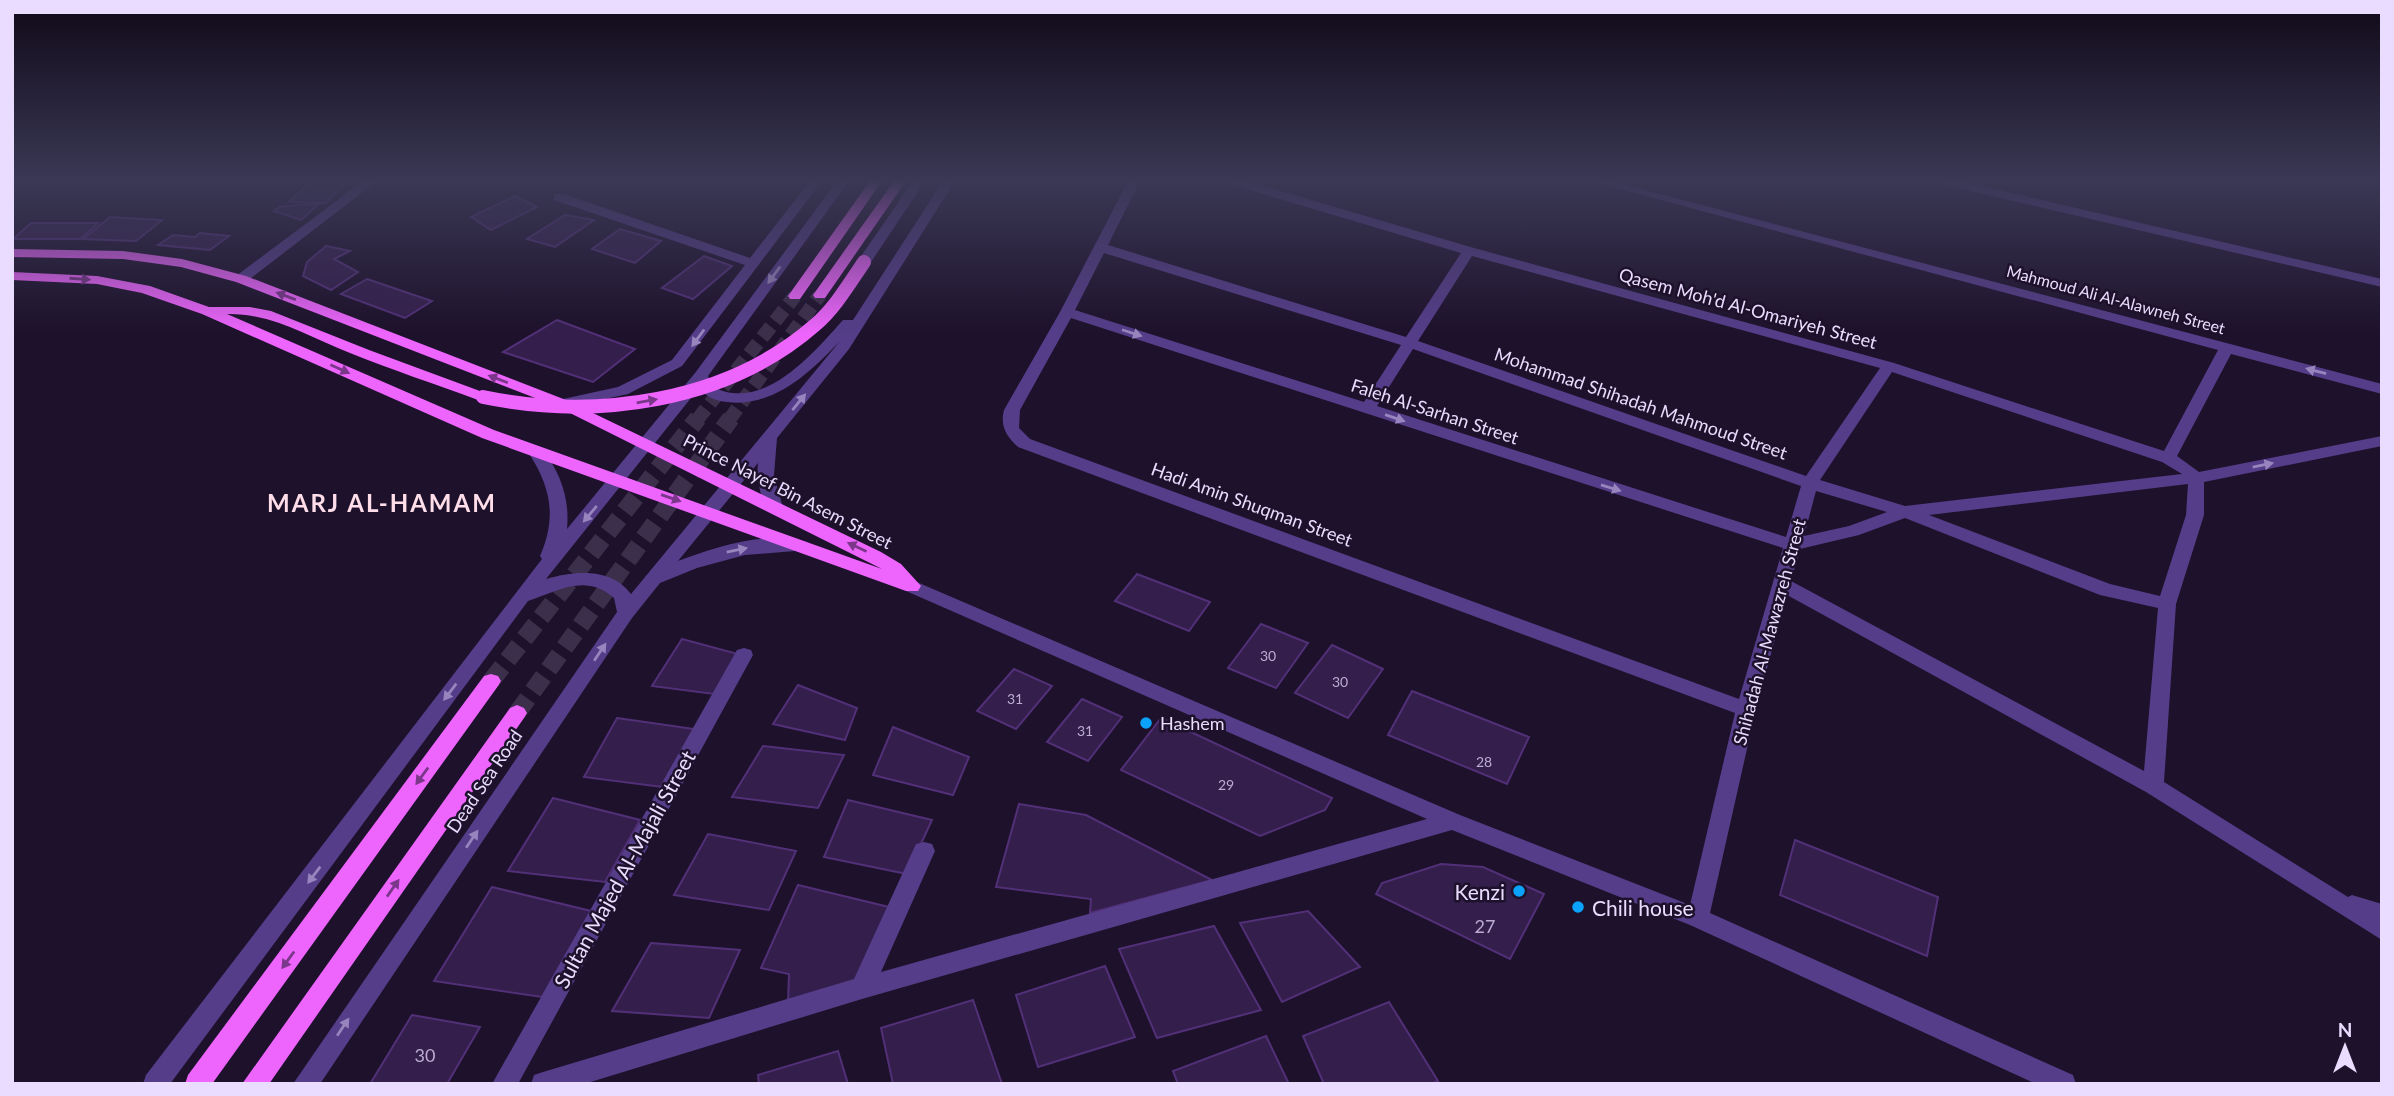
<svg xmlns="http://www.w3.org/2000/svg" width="2394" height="1096" font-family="Lato,sans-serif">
	<rect width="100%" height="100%" fill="#1d112b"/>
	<g fill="#341e4c" stroke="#523078" stroke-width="2">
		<path d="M311,181H324L347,182L326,203L289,202Z"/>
		<path d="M515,196L537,207L491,230L471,217Z"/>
		<path d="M320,203L301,220L274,211L279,207Z"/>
		<path d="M565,215L594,220L555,247L527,239Z"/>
		<path d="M110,217L162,220L136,241L83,239Z"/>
		<path d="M31,223H98L80,239H13Z"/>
		<path d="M620,229L661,241L635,263L592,249Z"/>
		<path d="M200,233L229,236L210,250L158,245L173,235L195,237Z"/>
		<path d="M326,246L350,251L334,259L358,272L331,290L303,276L307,262Z"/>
		<path d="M704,256L732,266L693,299L662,288Z"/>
		<path d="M367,279L432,301L405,318L341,294Z"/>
		<path d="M557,320L635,349L593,382L503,352Z"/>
		<path d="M1137,574L1210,602L1189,631L1115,601Z"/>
		<path d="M1261,624L1308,643L1276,688L1228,668Z"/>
		<path d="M682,639L738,654L714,694L652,686Z"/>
		<path d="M1332,645L1383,669L1348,718L1295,693Z"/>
		<path d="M1014,669L1052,686L1016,729L977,711Z"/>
		<path d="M798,685L857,708L845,740L773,724Z"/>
		<path d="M1412,691L1529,737L1507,784L1388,735Z"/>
		<path d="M1082,699L1122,717L1088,761L1047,742Z"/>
		<path d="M617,718L694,729L662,787L584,777Z"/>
		<path d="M1161,718L1332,798L1325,810L1260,836L1121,770Z"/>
		<path d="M893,727L969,757L953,795L873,775Z"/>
		<path d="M763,746L844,755L818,808L732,797Z"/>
		<path d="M553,798L640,820L605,882L508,871Z"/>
		<path d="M848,800L932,820L907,874L824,857Z"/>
		<path d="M1019,804L1086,815L1212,880L1090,913L1091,899L996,887Z"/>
		<path d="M708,834L796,851L769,910L674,895Z"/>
		<path d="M1795,840L1938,897L1927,956L1780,895Z"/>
		<path d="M1441,864L1483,867L1544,894L1510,959L1376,894L1382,883Z"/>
		<path d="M798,885L889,907L856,981L788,1003L789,974L761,968Z"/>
		<path d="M492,887L591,911L542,997L434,981Z"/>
		<path d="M1308,911L1360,967L1282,1002L1240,923Z"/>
		<path d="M1214,926L1261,1010L1157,1038L1119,949Z"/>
		<path d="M651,943L740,950L709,1018L612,1011Z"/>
		<path d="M1105,966L1135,1037L1038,1067L1016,995Z"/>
		<path d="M973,1000L1002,1084H893L881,1028Z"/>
		<path d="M1389,1002L1438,1081L1430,1084H1324L1303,1036Z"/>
		<path d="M412,1015L480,1027L447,1084H370Z"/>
		<path d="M1266,1036L1289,1084H1178L1173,1071Z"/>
		<path d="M838,1051L848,1084H759L758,1075Z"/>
	</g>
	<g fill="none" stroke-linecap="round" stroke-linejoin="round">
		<g stroke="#3c2f4b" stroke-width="14" stroke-dasharray="14 7" stroke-linecap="butt">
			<path d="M697,420L795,296"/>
			<path d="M729,420L820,295"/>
		</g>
		<g stroke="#3c2f4b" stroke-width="18" stroke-dasharray="18 9" stroke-linecap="butt">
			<path d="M491,681L698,418"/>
			<path d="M517,713L731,418"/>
		</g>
		<g fill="#553d89" fill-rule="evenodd">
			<path d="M363,181H377L246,282H236V276Z"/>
			<path d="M810,181H822L682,366L628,394L568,407L563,405L560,402L563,399L618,387L672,360L745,265L554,200V194H564L750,258Z"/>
			<path d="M837,181H849L708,376C712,388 721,392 733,393C776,398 817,349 843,320H853L943,181H955L849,349L777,438L774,475L783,508L781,512H769C760,497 756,480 758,463L678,561C715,547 768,530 807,542L810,546L807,550L745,555L697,568L660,583L632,618L320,1084H293L617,612L614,598C585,573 559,591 528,601L170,1084H143L146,1075L542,559L540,556C557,517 551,487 528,452L530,448H542C560,473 570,497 567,529L695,373ZM840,341L631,594C611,567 574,571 546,579L699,388C706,397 716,401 727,402C773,408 811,372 840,341Z"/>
			<path d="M913,181H925L869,265H859L857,262Z"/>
			<path d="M1128,181H1140L1108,245L1406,337L1461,253L1230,184L1228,181H1247L1474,248L1894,363L2164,451L2218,350L1591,181H1611L2382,384V394L2231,354L2177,456L2199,472L2382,436V446L2204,482V515L2176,604L2164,782L2348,897L2352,895L2382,904V940L2146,792L1787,595L1756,709L1710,913L2073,1075L2076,1084H2036L1690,925L1452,830L862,999L584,1084H531L534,1075L543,1072L854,979L916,844L924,842L932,844L935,851L881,972L1427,819L906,591L903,586L906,581L912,580L1460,815L1690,905L1735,713L1018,447C1006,436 1000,426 1004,410L1060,312ZM1104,253L1401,345L1364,402L1075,310ZM1472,256L1880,368L1806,476L1418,341ZM1071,318L1783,548L1739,699L1030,439L1019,428L1020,410ZM1413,349L1801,486L1786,537L1377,406ZM1892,372L2162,462L2182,474L1905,506L1820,480ZM2188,484L2186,515L2160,596L2110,584L1929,515ZM1816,491L1887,512L1849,526L1804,536ZM1905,518L2100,595L2158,608L2144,771L1791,581L1800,549L1859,535Z"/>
			<path d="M1939,181H1960L2382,279V287L1945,185Z"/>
			<path d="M744,648L751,650L753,655L518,1084H492L737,650Z"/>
		</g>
		<g fill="#ee65fd" fill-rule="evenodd">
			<path d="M870,181H882L800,299H790L788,296Z"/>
			<path d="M894,181H906L825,298H815L813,295Z"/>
			<path d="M12,249L123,251L182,259L246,276L566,400L881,552L901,564L921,586L918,591H906L482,438L202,314L142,293L97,284L12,280V272L97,276L150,286L209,307H250L271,311L369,350L488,394L491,397L483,402L478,400C435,384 392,370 350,353C309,337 272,313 227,314L494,430L882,569L556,406L236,282L181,267L123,259L12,257Z"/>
			<path d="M491,674L498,676L501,681L498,686L212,1084H185L188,1075L484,676Z"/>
			<path d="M517,705L524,708L527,713L524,718L269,1084H242L510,708Z"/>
		</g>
		<path stroke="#ee65fd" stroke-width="14" d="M483,397C595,420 726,403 815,325C835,308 849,284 864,262"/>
	</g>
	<defs><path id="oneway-solid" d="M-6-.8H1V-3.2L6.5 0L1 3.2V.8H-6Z" transform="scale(1.75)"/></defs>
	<g fill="#9885be">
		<use href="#oneway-solid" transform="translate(774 275) rotate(126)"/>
		<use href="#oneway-solid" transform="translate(1132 333) rotate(18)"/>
		<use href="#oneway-solid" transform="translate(698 338) rotate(126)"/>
		<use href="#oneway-solid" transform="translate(2316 371) rotate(-165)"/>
		<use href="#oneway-solid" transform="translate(799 402) rotate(-51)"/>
		<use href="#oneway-solid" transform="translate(1395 418) rotate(19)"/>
		<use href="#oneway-solid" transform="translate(2263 465) rotate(-11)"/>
		<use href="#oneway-solid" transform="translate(1611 488) rotate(17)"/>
		<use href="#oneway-solid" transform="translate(590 514) rotate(130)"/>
		<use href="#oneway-solid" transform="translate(737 550) rotate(-11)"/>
		<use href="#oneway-solid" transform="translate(600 652) rotate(-56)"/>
		<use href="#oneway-solid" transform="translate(450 692) rotate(127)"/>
		<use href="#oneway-solid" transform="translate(472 839) rotate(-56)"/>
		<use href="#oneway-solid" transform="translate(314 875) rotate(127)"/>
		<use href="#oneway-solid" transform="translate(343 1027) rotate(-56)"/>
	</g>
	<g fill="#7b378a">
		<use href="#oneway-solid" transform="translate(80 279) rotate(4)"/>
		<use href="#oneway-solid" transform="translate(286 296) rotate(-159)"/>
		<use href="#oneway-solid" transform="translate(340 369) rotate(24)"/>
		<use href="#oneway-solid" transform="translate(498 379) rotate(-159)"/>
		<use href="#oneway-solid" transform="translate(647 401) rotate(-10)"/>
		<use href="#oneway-solid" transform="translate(671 498) rotate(19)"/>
		<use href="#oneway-solid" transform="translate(857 547) rotate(-155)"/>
		<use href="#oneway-solid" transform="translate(422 776) rotate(126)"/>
		<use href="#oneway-solid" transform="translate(393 888) rotate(-55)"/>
		<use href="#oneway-solid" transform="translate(288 960) rotate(126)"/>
	</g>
	<linearGradient id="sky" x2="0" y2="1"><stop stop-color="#100918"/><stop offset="0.54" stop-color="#3a3855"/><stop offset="1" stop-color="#3a3855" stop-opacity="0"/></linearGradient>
	<rect width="2394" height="334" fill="url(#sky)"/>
	<g fill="#0ba2fc" stroke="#1d112b" stroke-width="2.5">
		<circle cx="1146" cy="723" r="7"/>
		<circle cx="1519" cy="891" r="7"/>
		<circle cx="1578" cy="907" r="7"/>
	</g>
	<g text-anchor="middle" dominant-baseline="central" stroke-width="5" stroke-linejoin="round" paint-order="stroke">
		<g font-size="14" fill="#bcacd2">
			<text x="1268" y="655">30</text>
			<text x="1340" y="681">30</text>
			<text x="1015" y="698">31</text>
			<text x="1085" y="730">31</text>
			<text x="1484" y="761">28</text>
			<text x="1226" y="784">29</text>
		</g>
		<g font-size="16" fill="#e9dcff" stroke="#1d112b">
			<text transform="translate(2116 299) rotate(15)">Mahmoud Ali Al-Alawneh Street</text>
		</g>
		<g font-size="18" fill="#e9dcff" stroke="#1d112b">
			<text transform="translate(1748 308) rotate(15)">Qasem Moh'd Al-Omariyeh Street</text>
			<text transform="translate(1641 403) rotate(19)">Mohammad Shihadah Mahmoud Street</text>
			<text transform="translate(1435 411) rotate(18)">Faleh Al-Sarhan Street</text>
			<text transform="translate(788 491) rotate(27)">Prince Nayef Bin Asem Street</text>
			<text transform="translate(1252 504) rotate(20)">Hadi Amin Shuqman Street</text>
			<text transform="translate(1769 632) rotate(-75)">Shihadah Al-Mawazreh Street</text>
			<text transform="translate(484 781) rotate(-56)">Dead Sea Road</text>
		</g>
		<g font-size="18" fill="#e9dcff" stroke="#1d112b" text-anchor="start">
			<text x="1160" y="723">Hashem</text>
		</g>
		<g font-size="18" fill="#bcacd2">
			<text x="1485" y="926">27</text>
			<text x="425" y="1055">30</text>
		</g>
		<g font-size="21" fill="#e9dcff" stroke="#1d112b">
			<text transform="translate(624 869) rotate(-61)">Sultan Majed Al-Majali Street</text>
		</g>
		<g font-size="21" fill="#e9dcff" stroke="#1d112b" text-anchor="end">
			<text x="1505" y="891">Kenzi</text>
			<text x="1592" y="907" text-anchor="start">Chili house</text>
		</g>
		<g font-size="24" font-weight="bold" letter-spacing="2" fill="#ffdeea" stroke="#1d112b">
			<text x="382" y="502">MARJ AL-HAMAM</text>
		</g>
	</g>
	<rect width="2394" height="1096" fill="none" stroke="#e9dcff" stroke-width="28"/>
	<g transform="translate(2345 1047)" stroke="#1d112b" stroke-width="5" paint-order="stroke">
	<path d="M0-5L12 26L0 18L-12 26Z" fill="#e9dcff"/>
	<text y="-10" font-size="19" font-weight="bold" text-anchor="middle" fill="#e9dcff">N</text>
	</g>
</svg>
